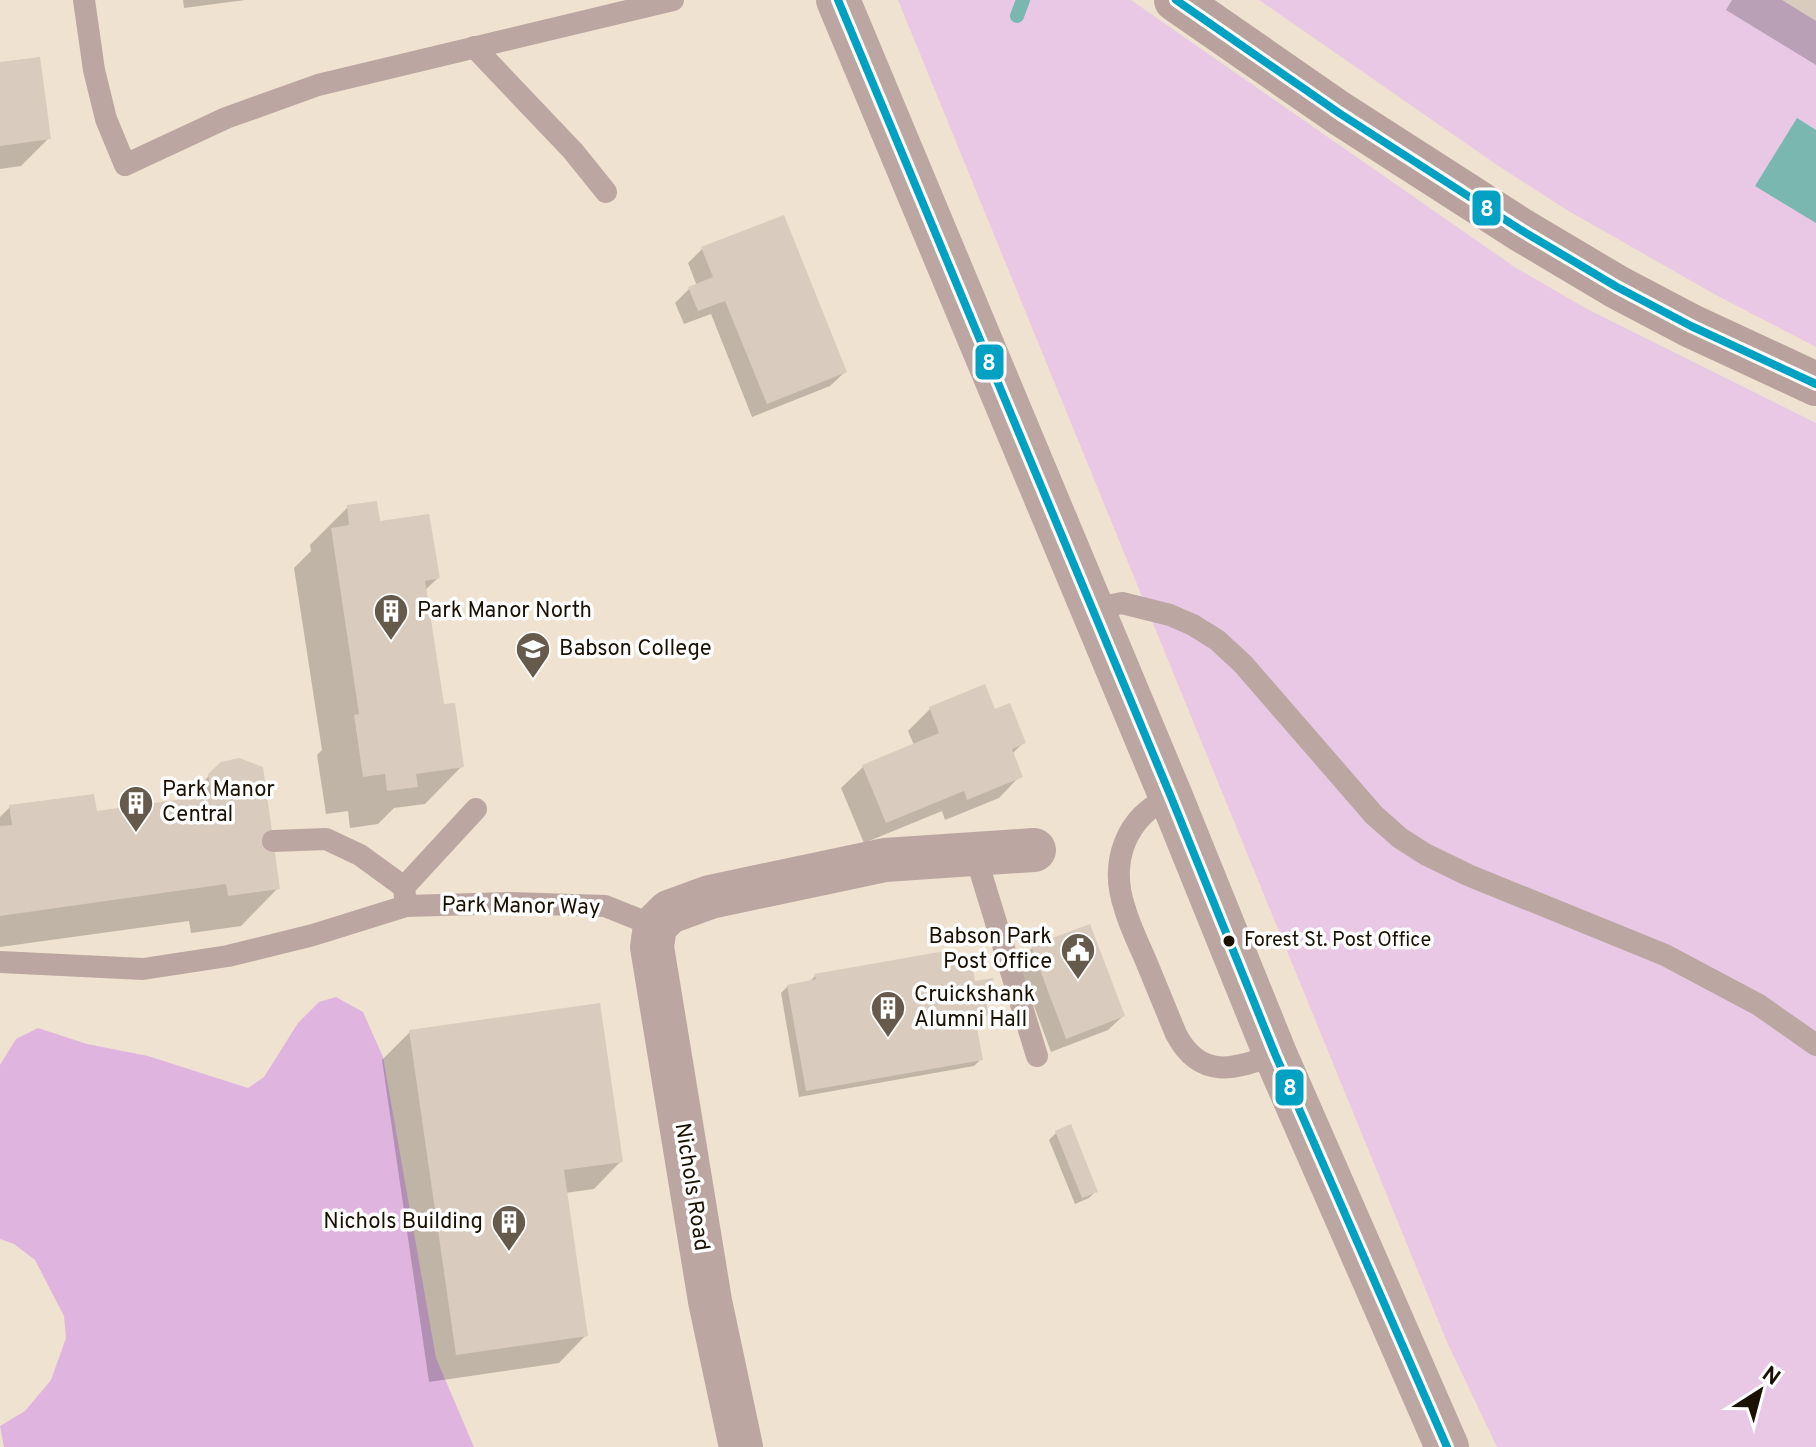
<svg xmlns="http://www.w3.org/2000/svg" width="1816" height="1447" font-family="Overpass,sans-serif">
	<rect width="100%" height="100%" fill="#efe2d0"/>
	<g fill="#e8c8e5">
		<path d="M898,0H1131L1516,268L1587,309L1816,423V1447H1497L1447,1342Z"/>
		<path d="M1259,0H1816V347L1716,295L1567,210L1500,167Z"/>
	</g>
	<path fill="#dfb5e0" d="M336,997L363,1012L383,1057L436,1358L474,1447H4L0,1426L25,1411L51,1380L66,1338L64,1316L35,1260L14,1244L0,1239V1065L16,1039L38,1028L87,1044L148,1056L248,1088L264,1077L298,1023L319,1002Z"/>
	<path fill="#7ab7b1" d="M1797,118L1816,130V223L1755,186Z"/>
	<g fill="#0003">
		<path d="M183,0H245L184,8Z"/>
		<path d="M1732,0H1816V65L1726,10Z"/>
		<path d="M0,64L49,138L21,166L0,169Z"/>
		<path d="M702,249L845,372L830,386L752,417L711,314L684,324L675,303L689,289L697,286L688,263Z"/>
		<path d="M348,507L378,523L438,578L424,591L442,707L462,766L425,804L394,808L378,824L350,828L348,811L326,814L317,755L322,750L294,568L311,551L310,545Z"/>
		<path d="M984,687L994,711L1024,742L1012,754L1020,776L999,798L945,820L942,811L864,843L841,788L863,767L914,745L908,731L930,709Z"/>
		<path d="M209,776L278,888L241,926L191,933L189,921L0,947V817L10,807L95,813L184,801Z"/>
		<path d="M1032,948L1123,1016L1108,1030L1051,1052L1018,962Z"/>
		<path d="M945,964L994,999L985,1006L987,1015L980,1022L974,1023L981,1059L974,1066L799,1097L781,993L788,986L808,983L815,976Z"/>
		<path d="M410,1032L621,1161L594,1189L565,1193L586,1335L559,1363L429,1382L382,1060Z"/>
		<path d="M1056,1133L1096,1191L1089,1198L1075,1204L1049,1140Z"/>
	</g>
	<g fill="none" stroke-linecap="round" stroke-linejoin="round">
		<path stroke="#7ab7b1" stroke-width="14" d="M1017,16L1023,0"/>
	</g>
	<g fill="#d9cbbd">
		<path d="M1782,0H1816V21Z"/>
		<path d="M40,57L51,139L0,146V62Z"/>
		<path d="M784,215L847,372L767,404L725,301L698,311L688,287L713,277L701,247Z"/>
		<path d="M377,501L380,521L429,514L440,578L425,581L444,704L455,703L464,767L416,774L418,787L387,791L385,774L363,777L354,715L359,714L331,528L349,525L347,505Z"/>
		<path d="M985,684L995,709L1010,703L1026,743L1012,749L1023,777L967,800L964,791L886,823L862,765L939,733L929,707Z"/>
		<path d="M239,758L263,767L280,889L228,896L226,884L0,916V826L12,825L9,805L94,794L97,811L211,795L208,774L221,762Z"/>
		<path d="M1090,924L1125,1016L1066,1039L1031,946Z"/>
		<path d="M945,951L947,961L971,958L975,981L993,978L996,1000L986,1002L989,1015L975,1018L983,1060L806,1091L787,985L816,979L814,974Z"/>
		<path d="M600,1003L623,1162L564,1170L588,1336L456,1355L409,1030Z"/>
		<path d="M1071,1124L1098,1192L1082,1198L1055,1131Z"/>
	</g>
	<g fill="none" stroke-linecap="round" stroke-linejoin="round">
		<g stroke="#bba6a1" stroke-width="22">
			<path d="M84,0L94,70L106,119L125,165L226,118L318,85L673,0"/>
			<path d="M474,47L573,151L606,192"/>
			<path d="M1092,609L1122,603L1170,615L1193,625L1217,640L1243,664L1374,815L1400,838L1425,854L1468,875L1665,955L1759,1005L1816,1045"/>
			<path d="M1171,797C1125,816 1109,863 1125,909C1130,927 1139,944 1146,961C1156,985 1166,1010 1176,1034C1200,1080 1235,1070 1275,1054"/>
			<path d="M273,841L326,839L360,855L404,887L406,906"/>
			<path d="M975,854L1037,1056"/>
			<path d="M404,887L476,809"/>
			<path d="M0,962L143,969L228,956L313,935L406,906L511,903L605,906L655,926"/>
		</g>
		<path stroke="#bba6a1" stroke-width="44" d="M741,1447L710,1301L652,947L655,926L669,912L710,897L885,860L1034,850"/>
		<path stroke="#bba6a1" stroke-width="44" d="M838,0L1171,797L1275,1054L1447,1447"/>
		<path stroke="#b9a29d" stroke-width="44" d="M1176,0L1339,113L1521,230L1617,287L1691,326L1816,384"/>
		<g stroke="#fff" stroke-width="14">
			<g id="bus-1">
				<path d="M838,0L1171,797L1275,1054L1447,1447"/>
				<path d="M1176,0L1339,113L1521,230L1617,287L1691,326L1816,384"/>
			</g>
		</g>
		<use href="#bus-1" stroke="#01a1c4" stroke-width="8"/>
	</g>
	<defs>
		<g id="building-pin" transform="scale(1.8)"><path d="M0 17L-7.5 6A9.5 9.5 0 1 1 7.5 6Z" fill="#655a4b" stroke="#fff"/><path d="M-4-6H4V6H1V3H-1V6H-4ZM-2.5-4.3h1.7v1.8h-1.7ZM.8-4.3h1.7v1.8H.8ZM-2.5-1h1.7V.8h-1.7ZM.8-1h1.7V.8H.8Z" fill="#fff"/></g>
		<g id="university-pin" transform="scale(1.8)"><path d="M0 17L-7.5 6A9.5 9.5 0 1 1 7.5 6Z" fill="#655a4b" stroke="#fff"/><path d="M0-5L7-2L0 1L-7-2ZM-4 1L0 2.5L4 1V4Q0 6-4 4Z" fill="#fff"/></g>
		<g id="civic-pin" transform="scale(1.8)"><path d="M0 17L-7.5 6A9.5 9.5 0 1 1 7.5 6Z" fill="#655a4b" stroke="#fff"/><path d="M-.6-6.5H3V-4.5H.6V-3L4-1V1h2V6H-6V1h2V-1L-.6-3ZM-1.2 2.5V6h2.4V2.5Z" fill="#fff"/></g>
	</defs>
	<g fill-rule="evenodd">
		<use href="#building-pin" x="391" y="611"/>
		<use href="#university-pin" x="533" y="649"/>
		<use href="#building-pin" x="136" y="803"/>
		<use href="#civic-pin" x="1078" y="950"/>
		<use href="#building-pin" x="888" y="1008"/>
		<use href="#building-pin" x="509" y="1222"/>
	</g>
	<circle fill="#1b1103" stroke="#fff" stroke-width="3" cx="1229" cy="941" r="7"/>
	<g text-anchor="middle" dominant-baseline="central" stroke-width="7" stroke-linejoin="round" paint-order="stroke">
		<g font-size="20" fill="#1b1103" stroke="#fff" text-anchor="start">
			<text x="1244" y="941">Forest St. Post Office</text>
		</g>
		<g font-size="22" fill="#1b1103" stroke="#fff" text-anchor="start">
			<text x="417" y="611">Park Manor North</text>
			<text x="559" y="649">Babson College</text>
			<text x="162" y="790">Park Manor<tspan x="162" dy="25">Central</tspan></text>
			<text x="1052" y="937" text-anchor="end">Babson Park<tspan x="1052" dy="25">Post Office</tspan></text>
			<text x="914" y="995">Cruickshank<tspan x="914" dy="25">Alumni Hall</tspan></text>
			<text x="483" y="1222" text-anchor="end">Nichols Building</text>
		</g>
		<g font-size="22" fill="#1b1103" stroke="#fff">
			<text transform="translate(521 907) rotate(1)">Park Manor Way</text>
			<text transform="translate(691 1187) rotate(81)">Nichols Road</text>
		</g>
	</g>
	<g stroke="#fff" stroke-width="3">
		<rect x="1471" y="189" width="31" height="38" rx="8" fill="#01a1c4"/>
		<rect x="974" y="343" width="31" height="38" rx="8" fill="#01a1c4"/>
		<rect x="1274" y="1068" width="31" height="39" rx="8" fill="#01a1c4"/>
	</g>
	<g font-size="22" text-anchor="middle" font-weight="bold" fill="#fff">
		<text x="1487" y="216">8</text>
		<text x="989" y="370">8</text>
		<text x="1290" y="1095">8</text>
	</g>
	<g transform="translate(1760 1391) rotate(36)" stroke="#ffffff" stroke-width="6" paint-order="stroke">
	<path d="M0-6L14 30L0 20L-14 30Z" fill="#1b1103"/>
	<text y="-12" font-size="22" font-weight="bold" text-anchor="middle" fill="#1b1103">N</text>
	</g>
</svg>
